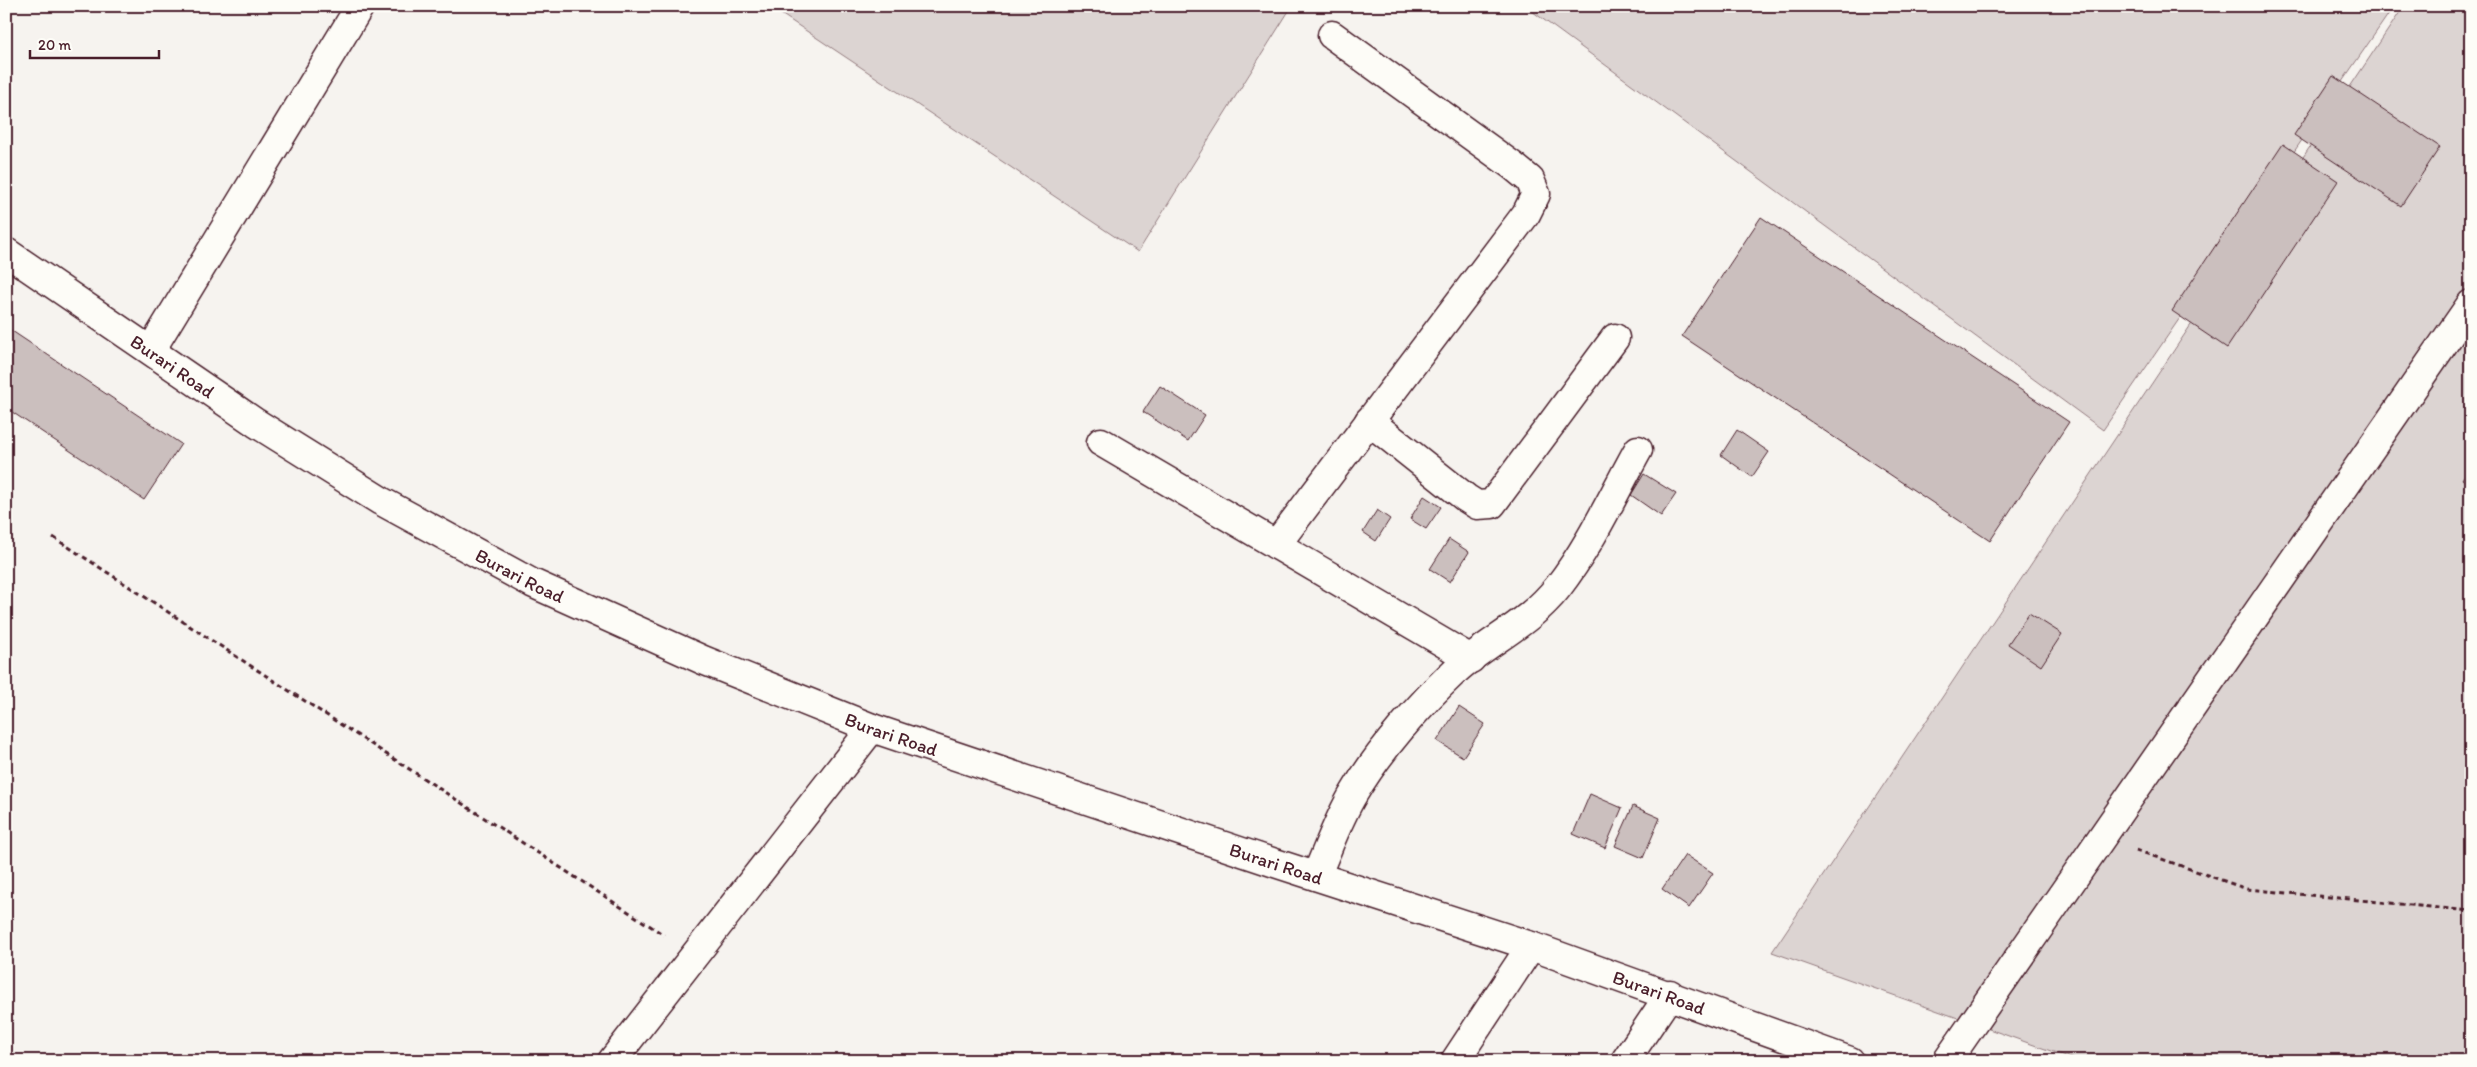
<svg xmlns="http://www.w3.org/2000/svg" width="2477" height="1067" font-family="Itim,sans-serif">
	<rect width="100%" height="100%" fill="#f6f3ef"/>
	<filter id="ink" filterUnits="userSpaceOnUse"><feTurbulence type="fractalNoise" baseFrequency=".02" numOctaves="2"/><feDisplacementMap in="SourceGraphic" scale="10" xChannelSelector="R" yChannelSelector="G"/><feConvolveMatrix kernelMatrix="1 2 1 2 8 2 1 2 1" color-interpolation-filters="sRGB"/></filter>
	<g filter="url(#ink)">
		<g fill="#dcd4d2" stroke="#937a7e">
			<path d="M769,6H1292L1138,252Z"/>
			<path d="M1525,6H2394L2103,430Z"/>
			<path d="M2404,6H2471V1061H2079L1772,952Z"/>
		</g>
		<g fill="#cbbfbe" stroke="#4a1f2b">
			<path d="M2333,76L2440,147L2401,206L2294,135Z"/>
			<path d="M2283,144L2338,181L2227,348L2172,311Z"/>
			<path d="M1761,217L2069,422L1990,541L1682,336Z"/>
			<path d="M6,327L181,444L144,500L6,408Z"/>
			<path d="M1160,386L1205,415L1188,441L1143,412Z"/>
			<path d="M1737,430L1769,452L1752,477L1721,455Z"/>
			<path d="M2471,466V485L2462,479Z"/>
			<path d="M1644,474L1676,494L1661,516L1631,495Z"/>
			<path d="M1424,496L1441,507L1426,529L1410,519Z"/>
			<path d="M1377,510L1390,519L1376,541L1363,532Z"/>
			<path d="M1449,539L1469,552L1450,582L1430,569Z"/>
			<path d="M2029,613L2062,634L2041,666L2008,644Z"/>
			<path d="M1459,707L1485,724L1463,757L1437,741Z"/>
			<path d="M1590,794L1622,808L1605,848L1573,834Z"/>
			<path d="M1633,806L1660,818L1643,858L1615,846Z"/>
			<path d="M1685,855L1713,873L1689,908L1662,889Z"/>
		</g>
		<g fill="none" stroke-linecap="round" stroke-linejoin="round">
			<g stroke="#4a1f2b" stroke-width="31">
				<g id="minor">
					<path d="M151,350L360,6"/>
					<path d="M1369,421L1466,498L1477,505L1492,504L1615,338"/>
					<path d="M1101,442L1471,659"/>
					<path d="M1276,545L1526,214L1536,194L1530,180L1513,166L1332,35"/>
					<path d="M1316,876C1328,849 1338,819 1354,793C1378,752 1420,704 1455,671C1489,640 1528,625 1558,587C1590,546 1613,495 1638,450"/>
					<path d="M612,1061L872,728"/>
					<path d="M1455,1061L1531,946"/>
					<path d="M1625,1061L1670,994"/>
					<path d="M1947,1061L2471,304"/>
				</g>
			</g>
			<g stroke="#4a1f2b" stroke-width="31">
				<g id="major">
					<path id="s1" d="M6,252L256,423L381,501L532,583L703,660L872,728L1275,863L1531,946L1850,1061"/>
				</g>
			</g>
			<g stroke="#4a1f2b" stroke-width="3" stroke-dasharray="5 4" stroke-linecap="butt">
				<path d="M53,537L664,935"/>
				<path d="M2136,850L2247,889L2471,911"/>
			</g>
			<use href="#minor" stroke="#fdfcf7" stroke-width="28"/>
			<use href="#major" stroke="#fdfcf7" stroke-width="28"/>
		</g>
	</g>
	<g text-anchor="middle" dominant-baseline="central" stroke-width="4" stroke-linejoin="round" paint-order="stroke">
		<g font-size="19" fill="#4a1f2b" stroke="#fdfcf7">
			<text stroke="none"><textPath href="#s1" startOffset="202">Burari Road</textPath></text>
			<text stroke="none"><textPath href="#s1" startOffset="608">Burari Road</textPath></text>
			<text stroke="none"><textPath href="#s1" startOffset="1012">Burari Road</textPath></text>
			<text stroke="none"><textPath href="#s1" startOffset="1418">Burari Road</textPath></text>
			<text stroke="none"><textPath href="#s1" startOffset="1822">Burari Road</textPath></text>
		</g>
	</g>
	<rect width="2477" height="1067" fill="none" stroke="#fdfcf7" stroke-width="25"/>
	<rect x="12" y="12" width="2452" height="1042" fill="none" stroke="#4a1f2b" stroke-width="2" filter="url(#ink)"/>
	<path d="M30 50v8h129v-8" fill="none" stroke="#4a1f2b" stroke-width="2.5"/>
	<text x="38" y="50" font-size="15" fill="#4a1f2b" stroke="#fdfcf7" stroke-width="4" paint-order="stroke">20 m</text>
</svg>
